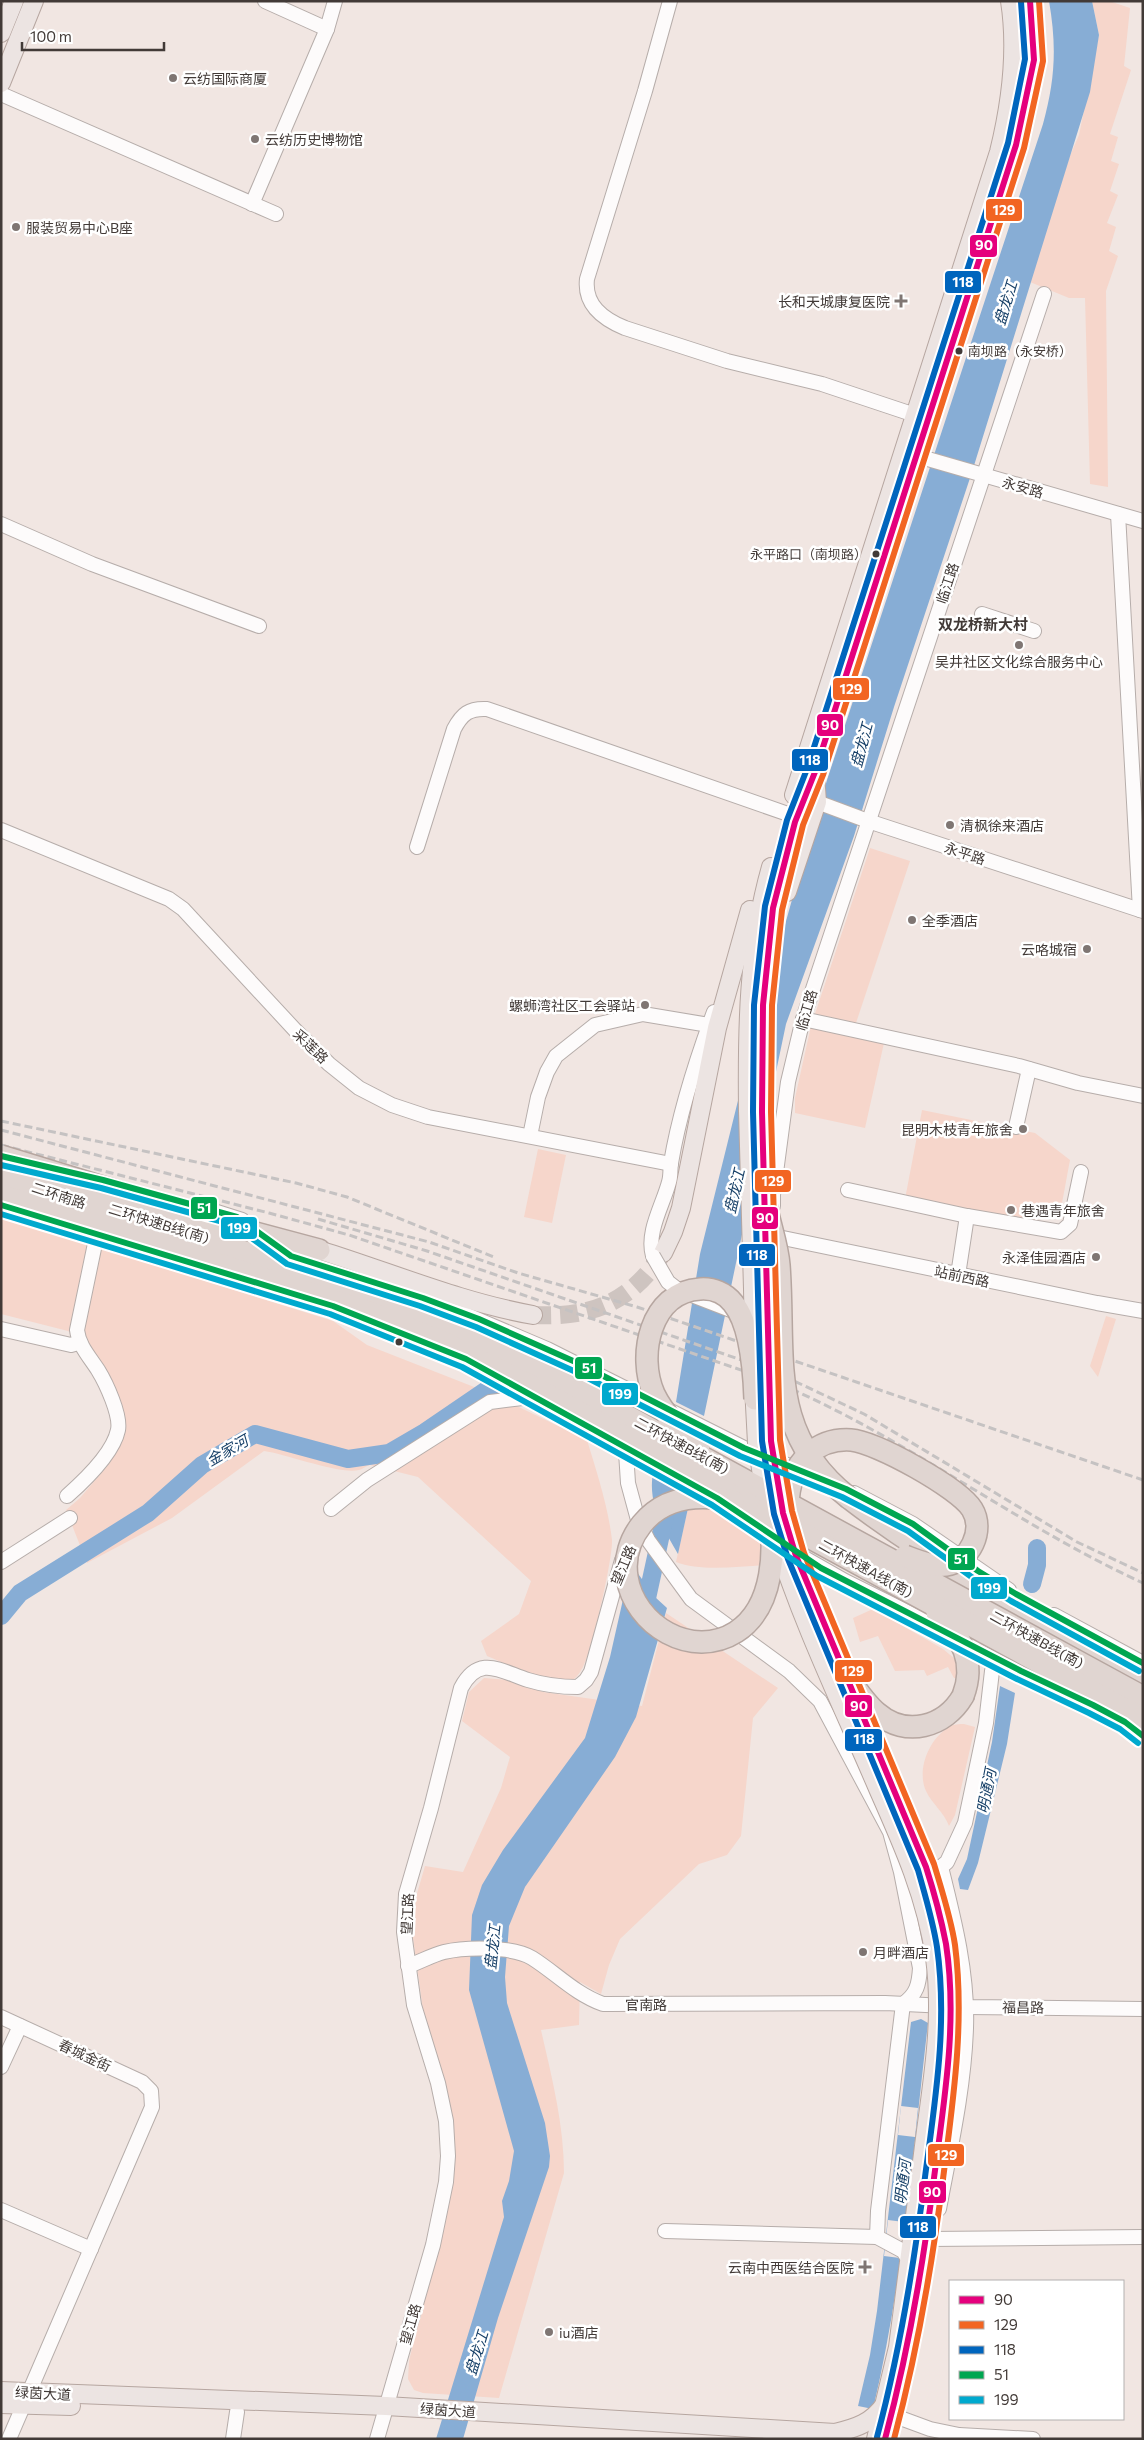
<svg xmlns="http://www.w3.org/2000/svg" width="1144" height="2440" font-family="Commissioner,'Noto Sans SC',sans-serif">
	<rect width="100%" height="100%" fill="#f1e6e2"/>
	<g fill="#f6d6cb">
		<path d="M1092,1H1109L1130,8L1124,66L1131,70L1110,134L1118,137L1111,161L1119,164L1110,191L1118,195L1107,223L1116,227L1109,251L1118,256L1106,291L1108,487L1090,484L1085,298H1069L1030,282L1069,158L1079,135L1099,35Z"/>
		<path d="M870,848L910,861L852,1035L884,1043L865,1128L795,1113V1098L811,1026Z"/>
		<path d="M922,1110L1035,1133L1070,1160L1062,1203L1033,1222L905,1199Z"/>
		<path d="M538,1149L566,1155L552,1223L524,1217Z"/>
		<path d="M1,1217L333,1321L367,1345L492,1394L587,1440C597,1473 608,1506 612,1540C613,1558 592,1651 583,1667C579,1674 575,1681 567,1681C545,1684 507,1664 487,1656L481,1641L519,1614L531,1581L418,1477L370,1465C366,1466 363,1469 359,1470C341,1475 286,1454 264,1451L172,1518L87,1563L66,1510L80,1498L109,1464L123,1439V1408L86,1341L68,1331L1,1314Z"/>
		<path d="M1106,1316L1116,1319L1098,1377L1090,1366Z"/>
		<path d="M692,1490L764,1540L779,1564C750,1565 703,1573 676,1562Z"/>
		<path d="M873,1609L943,1649L961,1664L960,1678H954L948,1667L927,1676L924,1670L895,1671L878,1636L860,1642L853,1618Z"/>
		<path d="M666,1613L778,1688L753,1718L741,1836L727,1855L699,1864L620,1939L609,1965L601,1994L580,1982L579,2025L541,2030C552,2078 564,2125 564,2173L499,2398L423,2393L414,2390L408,2379L409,2361L453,2180L454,2141L446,2086L423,2010L413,1938L416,1897L425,1866L463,1872L501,1788L510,1757L462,1721L469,1692L484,1678L509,1680L543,1692L642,1706Z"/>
		<path d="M964,1724L975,1727L955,1815L949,1826C944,1812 932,1804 926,1791C916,1769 930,1738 949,1727C953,1724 960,1724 964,1724Z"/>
	</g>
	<g fill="#87add5">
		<path d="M1049,1H1092L1099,35L1090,92L972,472L894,707L854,836L786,1024L704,1416L676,1402L700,1254L755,1032L795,889L827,780L1043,124C1055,80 1057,47 1049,1Z"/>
		<path d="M654,1468L692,1490L678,1554C662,1526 646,1501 654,1468Z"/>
		<path d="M631,1564L655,1597L667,1608L636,1717L615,1757L525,1887L509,1926L505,1977L507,2003L545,2123L550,2156L549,2167L498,2318L463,2439H436L504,2217L502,2201L509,2181L514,2151L469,1990L472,1915L482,1885L503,1850L585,1738L610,1657Z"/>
		<path d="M1000,1686L1015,1693L1007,1744L978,1863L968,1890L960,1889L958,1879L967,1859L992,1742Z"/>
		<path d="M921,2019L928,2023C913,2152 903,2283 873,2409L858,2406L870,2355L877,2311L911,2022Z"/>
	</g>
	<g fill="#f1e6e2">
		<path d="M901,2106L918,2108L915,2137L898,2135Z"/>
		<path d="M888,2220L904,2222L900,2258L884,2256Z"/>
	</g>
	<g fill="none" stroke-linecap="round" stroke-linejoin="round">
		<g stroke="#87add5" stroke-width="18">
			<path d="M1032,1584L1037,1565V1548"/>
			<path d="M644,1612L673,1479"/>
			<path d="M1,1616L20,1593L148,1513L202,1465L255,1434L348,1459L389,1453L425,1432L491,1387H512"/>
		</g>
		<path stroke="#cec4c0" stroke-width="18" stroke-dasharray="18 9" stroke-linecap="butt" d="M533,1315C592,1318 630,1303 663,1253"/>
		<g stroke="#b6adaa" stroke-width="16">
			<g id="minor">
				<path d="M265,1L327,29"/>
				<path d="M670,1L645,91L587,279C584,305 603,319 625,328L727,361L822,384L915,415"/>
				<path d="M1,94L276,214"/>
				<path d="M252,204L327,29L335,1"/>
				<path d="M907,453L1143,521"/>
				<path d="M1118,514L1140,910"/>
				<path d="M1,524L92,564L259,626"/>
				<path d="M982,614L1034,631"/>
				<path d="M817,802L868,821L1143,911"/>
				<path d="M1,830L169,899L183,909L295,1030L329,1064L359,1088L392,1105L428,1117L671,1164"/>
				<path d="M417,847L454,729C462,714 469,708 487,709L788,814"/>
				<path d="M803,1019L1019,1066L1078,1083L1143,1096"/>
				<path d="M1016,1127L1029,1069"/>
				<path d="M530,1136L538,1097L547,1072L556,1056L595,1025L643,1014L709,1025"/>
				<path d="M848,1190L967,1216L1061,1232L1070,1224L1081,1172"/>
				<path d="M773,1206V1195L788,1082L803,1019L1044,294"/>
				<path d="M201,1207L242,1220"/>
				<path d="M783,1238L1097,1303L1143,1311"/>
				<path d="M266,1240L279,1250L311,1262"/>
				<path d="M653,1256C646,1232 663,1205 669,1182C671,1176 670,1169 671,1163C679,1115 697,1058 714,1012"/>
				<path d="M958,1275L967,1216"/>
				<path d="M365,1279L460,1312L547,1349L744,1448L828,1481"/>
				<path d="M684,1292L741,1314"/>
				<path d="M1,1329L71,1345L78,1343"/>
				<path d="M650,1399L630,1436L626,1452L628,1483L638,1520L648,1540L691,1599L789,1671L820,1701L890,1832L901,1872L920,1968C919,1984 917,1994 903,2004L878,2211L877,2237L903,2251L910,2262"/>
				<path d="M854,1493L913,1524L1009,1590"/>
				<path d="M67,1496C84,1481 113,1454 118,1430C121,1415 106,1383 98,1370C89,1356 79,1346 77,1330L97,1234"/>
				<path d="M722,1501L775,1537"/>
				<path d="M331,1509L367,1480L490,1402L531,1397L542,1400"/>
				<path d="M794,1552L845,1581L1116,1716L1143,1736"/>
				<path d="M1,1562L70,1518"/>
				<path d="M1054,1615L1141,1662"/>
				<path d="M934,1868L941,1867L947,1862L965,1823L986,1723L992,1671L998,1659"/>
				<path d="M408,1966C420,1962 432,1955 444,1952C465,1947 513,1946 532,1958C556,1973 575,1994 603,2004L885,2003L966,2007L1143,2009"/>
				<path d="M1,2017L142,2082L151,2091L152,2107L9,2439"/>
				<path d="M1,2067L20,2026"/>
				<path d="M939,2209C950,2150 964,2089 966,2028C968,1974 954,1919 941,1867"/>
				<path d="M1,2210L91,2249"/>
				<path d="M665,2231L877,2237"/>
				<path d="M931,2232L928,2239L1143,2237"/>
				<path d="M892,2415L930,2429L959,2435L1033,2439"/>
				<path d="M233,2439L237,2412"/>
				<path d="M377,2439L433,2245L446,2182L448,2156L446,2121L438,2083L414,2005L404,1932L406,1894L431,1808L461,1688C479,1654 500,1671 528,1680C544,1685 562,1687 578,1687L586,1680L591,1672L622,1560"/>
			</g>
		</g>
		<g stroke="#b6a6a0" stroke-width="20">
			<g id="major">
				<path d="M1,33L14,1"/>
				<path d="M1,83L34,1"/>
				<path d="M794,795L999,152C1011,103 1018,52 1010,1"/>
				<path d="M787,892L817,802L815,775"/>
				<path d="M319,1250C390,1272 460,1302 533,1315"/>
				<path d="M663,1253L673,1232L681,1208L717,1028L750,910"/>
				<path d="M753,1289C751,1229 750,1170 748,1111C747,1028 748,948 771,867"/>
				<path d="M767,1289C764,1167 750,1029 773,910C781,862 796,816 815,772L1016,145L1034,60L1030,1"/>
				<path d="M981,1628L998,1659"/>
				<path d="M916,2299L928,2239L937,2156"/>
				<path d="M1,2391L386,2406L835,2433C856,2428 872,2423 885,2404"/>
				<path d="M1,2404L71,2406"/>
				<path d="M876,2439L898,2347L923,2154"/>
			</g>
		</g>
		<g stroke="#b6a6a0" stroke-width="24">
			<g id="highway">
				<path d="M233,1227L319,1250"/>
				<path d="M849,1498C940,1568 1042,1621 1143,1675"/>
				<path d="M847,1676C856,1689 865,1703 877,1713C906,1738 945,1727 963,1696"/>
			</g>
		</g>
		<use href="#minor" stroke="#fdfbfb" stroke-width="14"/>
		<use href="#major" stroke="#ece4e2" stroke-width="18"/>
		<use href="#highway" stroke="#e0d5d1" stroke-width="21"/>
		<g stroke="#c5c2c2" stroke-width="3" stroke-dasharray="8 4" stroke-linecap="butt">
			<path d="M1,1121L296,1183L347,1197L496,1258"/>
			<path d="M1,1130L429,1242L518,1273L637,1307L1143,1480"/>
			<path d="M1,1145L269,1213L349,1235L770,1380C902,1434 1014,1524 1143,1583"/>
			<path d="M318,1219L427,1251L773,1371L864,1414L1077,1542L1143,1573"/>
		</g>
		<g stroke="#b6adaa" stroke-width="16" stroke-linecap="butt">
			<path id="minor-bridge" d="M653,1256L668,1282L677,1289"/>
		</g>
		<g stroke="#b6a6a0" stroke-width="20" stroke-linecap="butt">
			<g id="major-bridge">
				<path d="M753,1289L754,1341"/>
				<path d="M767,1289L770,1426L782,1509"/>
				<path d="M754,1387L757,1443L766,1501"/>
				<path d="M775,1536C802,1623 843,1707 879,1791C903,1845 927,1899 935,1958C944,2024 931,2088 923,2154"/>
				<path d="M798,1561C824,1632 855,1701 886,1770C912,1830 940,1890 949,1956C957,2023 945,2089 937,2156"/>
			</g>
		</g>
		<g stroke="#b6a6a0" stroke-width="24" stroke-linecap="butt">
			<g id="highway-bridge">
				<path d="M1,1156L233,1227"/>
				<path d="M1,1174L379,1295L451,1324L548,1373L1143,1697"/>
				<path d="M764,1191C766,1216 777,1240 779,1265C786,1357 766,1433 849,1498"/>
				<path d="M1,1195L372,1313L443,1342L539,1390L1143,1719"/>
				<path d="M699,1446C681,1431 664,1415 654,1394C637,1356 650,1292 700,1289C713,1288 725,1293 733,1303C751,1325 754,1371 755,1399"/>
				<path d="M733,1501C700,1494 665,1496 642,1524C630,1539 624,1558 627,1577C634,1625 692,1660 736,1632C775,1607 776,1547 768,1507"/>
				<path d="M802,1572C790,1535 775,1485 809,1454C820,1444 835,1439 851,1440C876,1442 959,1488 972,1509C985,1530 970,1562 946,1565C932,1567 918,1561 905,1556"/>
				<path d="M937,1613C962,1637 976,1662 963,1696"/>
			</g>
		</g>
		<use href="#minor-bridge" stroke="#fdfbfb" stroke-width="14"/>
		<use href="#major-bridge" stroke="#ece4e2" stroke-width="18"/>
		<use href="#highway-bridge" stroke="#e0d5d1" stroke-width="21"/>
		<g stroke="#fff" stroke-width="10">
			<path id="bus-1" d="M885,2439C908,2353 923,2266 934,2178C944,2101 958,2022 946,1944C941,1918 934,1892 926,1867L796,1556L783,1513L771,1441L762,1112L763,1005L773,908L795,822L815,772L1016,145L1034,60L1030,1"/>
		</g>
		<g stroke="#fff" stroke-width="10">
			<path id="bus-2" d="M894,2439C917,2353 932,2266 943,2179C953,2101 965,2023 955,1945C951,1918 942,1891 934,1864L804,1553L792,1511L780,1440L771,1112L772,1005L782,910L803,825L823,775L1024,148L1043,61L1039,1"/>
		</g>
		<g stroke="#fff" stroke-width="10">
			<path id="bus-3" d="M877,2437C900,2351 914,2265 925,2177C935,2101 948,2024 937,1947C933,1921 925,1895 918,1870L788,1559L774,1514L762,1441L753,1112L754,1005L765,906L787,820L807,769L1008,143L1025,59L1021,2"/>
		</g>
		<g stroke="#fff" stroke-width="10">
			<g id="bus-4">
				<path d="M1,1156L103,1180L237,1217L291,1256L423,1298L479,1319L580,1364L744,1448L846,1489L913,1524L978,1571L1016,1594L1143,1663"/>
				<path d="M1,1205L333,1306L466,1359L717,1498L821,1568L1021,1671L1093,1705L1125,1722L1143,1736"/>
			</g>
		</g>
		<g stroke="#fff" stroke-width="10">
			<g id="bus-5">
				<path d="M1,1165L101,1188L234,1225L287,1264L420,1306L476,1327L576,1372L740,1456L842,1497L908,1531L973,1578L1011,1601L1139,1671"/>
				<path d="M1,1214L330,1314L462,1367L712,1505L817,1576L1017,1679L1089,1713L1120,1729L1138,1743"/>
			</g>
		</g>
		<use href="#bus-1" stroke="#e5007d" stroke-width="6"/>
		<use href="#bus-2" stroke="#f26522" stroke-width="6"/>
		<use href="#bus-3" stroke="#0065bd" stroke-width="6"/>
		<use href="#bus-4" stroke="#00a651" stroke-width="6"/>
		<use href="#bus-5" stroke="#00a9ce" stroke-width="6"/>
	</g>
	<g fill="#7f7673" stroke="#fff" stroke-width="2">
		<circle cx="173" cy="78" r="5"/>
		<circle cx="255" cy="139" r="5"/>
		<circle cx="16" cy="227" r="5"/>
		<path d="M898.5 293.5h5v5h5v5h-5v5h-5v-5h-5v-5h5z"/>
		<circle cx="1019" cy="645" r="5"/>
		<circle cx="950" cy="825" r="5"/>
		<circle cx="912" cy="920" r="5"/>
		<circle cx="1087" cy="949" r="5"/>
		<circle cx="645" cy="1005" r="5"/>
		<circle cx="1023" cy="1129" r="5"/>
		<circle cx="1011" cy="1210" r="5"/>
		<circle cx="1096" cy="1257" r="5"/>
		<circle cx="863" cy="1952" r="5"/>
		<path d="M862.5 2259.5h5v5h5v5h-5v5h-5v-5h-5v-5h5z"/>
		<circle cx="549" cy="2332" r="5"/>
	</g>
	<g fill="#423a37" stroke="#fff" stroke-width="2">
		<circle cx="959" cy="351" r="4.5"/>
		<circle cx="876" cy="554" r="4.5"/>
		<circle cx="399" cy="1342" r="4.5"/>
	</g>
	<g text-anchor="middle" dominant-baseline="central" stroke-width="5" stroke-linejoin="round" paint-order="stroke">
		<g font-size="13" fill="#423a37" stroke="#fff" text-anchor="start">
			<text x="968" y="351">南坝路（永安桥）</text>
			<text x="867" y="554" text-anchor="end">永平路口（南坝路）</text>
		</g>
		<g font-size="14" fill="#423a37" stroke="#fff" text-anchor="start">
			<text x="183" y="78">云纺国际商厦</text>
			<text x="265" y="139">云纺历史博物馆</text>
			<text x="26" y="227">服装贸易中心B座</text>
			<text x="890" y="301" text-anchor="end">长和天城康复医院</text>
			<text x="1019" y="661" text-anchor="middle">吴井社区文化综合服务中心</text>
			<text x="960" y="825">清枫徐来酒店</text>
			<text x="922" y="920">全季酒店</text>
			<text x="1077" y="949" text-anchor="end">云咯城宿</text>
			<text x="635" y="1005" text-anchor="end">螺蛳湾社区工会驿站</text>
			<text x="1013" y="1129" text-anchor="end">昆明木枝青年旅舍</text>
			<text x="1021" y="1210">巷遇青年旅舍</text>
			<text x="1086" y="1257" text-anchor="end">永泽佳园酒店</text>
			<text x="873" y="1952">月畔酒店</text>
			<text x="854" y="2267" text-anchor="end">云南中西医结合医院</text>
			<text x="559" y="2332">iu酒店</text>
		</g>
		<g font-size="14" fill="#423a37" stroke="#fff">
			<text transform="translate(1023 487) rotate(16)">永安路</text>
			<text transform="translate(947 583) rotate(-72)">临江路</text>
			<text transform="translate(965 853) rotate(18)">永平路</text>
			<text transform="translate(806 1010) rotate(-74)">临江路</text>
			<text transform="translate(311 1046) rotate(44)">采莲路</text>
			<text transform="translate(59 1195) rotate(18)">二环南路</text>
			<text transform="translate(159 1223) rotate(17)">二环快速B线(南)</text>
			<text transform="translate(962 1276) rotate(12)">站前西路</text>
			<text transform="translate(682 1445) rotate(28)">二环快速B线(南)</text>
			<text transform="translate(623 1565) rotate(-67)">望江路</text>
			<text transform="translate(866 1568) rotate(29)">二环快速A线(南)</text>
			<text transform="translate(1037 1639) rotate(29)">二环快速B线(南)</text>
			<text transform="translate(407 1914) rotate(-87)">望江路</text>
			<text x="646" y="2004">官南路</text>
			<text transform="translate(1023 2007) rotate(1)">福昌路</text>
			<text transform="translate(85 2055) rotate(25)">春城金街</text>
			<text transform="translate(410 2324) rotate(-74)">望江路</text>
			<text transform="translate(43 2393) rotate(3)">绿茵大道</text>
			<text transform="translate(448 2410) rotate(4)">绿茵大道</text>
		</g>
		<g font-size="15" font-style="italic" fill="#174068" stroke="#fff">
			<text transform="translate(1005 303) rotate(-73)">盘龙江</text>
			<text transform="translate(861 745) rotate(-75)">盘龙江</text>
			<text transform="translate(734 1191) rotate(-77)">盘龙江</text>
			<text transform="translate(227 1450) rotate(-30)">金家河</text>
			<text transform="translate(986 1791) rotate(-79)">明通河</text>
			<text transform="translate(492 1947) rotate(-84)">盘龙江</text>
			<text transform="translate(902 2182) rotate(-83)">明通河</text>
			<text transform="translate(476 2353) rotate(-73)">盘龙江</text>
		</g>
		<g font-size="15" font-weight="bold" fill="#423a37" stroke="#fff">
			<text x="983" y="624">双龙桥新大村</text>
		</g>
	</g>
	<g stroke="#fff" stroke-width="2">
		<rect x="985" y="198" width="38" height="24" rx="5" fill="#f26522"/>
		<rect x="969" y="234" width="29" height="24" rx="5" fill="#e5007d"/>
		<rect x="944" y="270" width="38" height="24" rx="5" fill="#0065bd"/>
		<rect x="832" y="677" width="38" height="24" rx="5" fill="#f26522"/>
		<rect x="816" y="713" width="28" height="24" rx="5" fill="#e5007d"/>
		<rect x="791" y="748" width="38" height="24" rx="5" fill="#0065bd"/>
		<rect x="754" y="1169" width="38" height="24" rx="5" fill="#f26522"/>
		<rect x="190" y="1196" width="28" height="24" rx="5" fill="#00a651"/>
		<rect x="751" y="1206" width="28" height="24" rx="5" fill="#e5007d"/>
		<rect x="220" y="1216" width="38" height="24" rx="5" fill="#00a9ce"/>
		<rect x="738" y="1243" width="38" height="24" rx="5" fill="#0065bd"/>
		<rect x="574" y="1356" width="29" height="24" rx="5" fill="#00a651"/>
		<rect x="601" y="1382" width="38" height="24" rx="5" fill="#00a9ce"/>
		<rect x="947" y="1547" width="29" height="24" rx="5" fill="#00a651"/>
		<rect x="970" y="1576" width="38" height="24" rx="5" fill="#00a9ce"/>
		<rect x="834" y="1659" width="39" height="24" rx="5" fill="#f26522"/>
		<rect x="844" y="1694" width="29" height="24" rx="5" fill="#e5007d"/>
		<rect x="844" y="1728" width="39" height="24" rx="5" fill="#0065bd"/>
		<rect x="927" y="2143" width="38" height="24" rx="5" fill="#f26522"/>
		<rect x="918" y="2180" width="29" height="24" rx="5" fill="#e5007d"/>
		<rect x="899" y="2215" width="38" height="24" rx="5" fill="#0065bd"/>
	</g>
	<g font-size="14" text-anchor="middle" font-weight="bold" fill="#fff">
		<text x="1004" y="215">129</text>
		<text x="984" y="250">90</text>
		<text x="963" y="287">118</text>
		<text x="851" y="694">129</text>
		<text x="830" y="730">90</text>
		<text x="810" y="765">118</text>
		<text x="773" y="1186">129</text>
		<text x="204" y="1213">51</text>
		<text x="765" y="1223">90</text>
		<text x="239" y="1233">199</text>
		<text x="757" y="1260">118</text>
		<text x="589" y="1373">51</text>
		<text x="620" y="1399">199</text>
		<text x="961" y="1564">51</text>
		<text x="989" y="1593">199</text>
		<text x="853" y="1676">129</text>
		<text x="859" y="1711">90</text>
		<text x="864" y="1744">118</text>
		<text x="946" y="2160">129</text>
		<text x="932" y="2197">90</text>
		<text x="918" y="2232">118</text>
	</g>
	<rect width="1144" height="2440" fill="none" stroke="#423a37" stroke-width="5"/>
	<rect x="949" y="2280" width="175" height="140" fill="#ffffff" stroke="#b3b0af"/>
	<rect x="959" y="2296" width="25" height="8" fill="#e5007d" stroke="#b3b0af"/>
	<text x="994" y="2305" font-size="15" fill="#423a37">90</text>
	<rect x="959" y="2321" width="25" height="8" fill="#f26522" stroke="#b3b0af"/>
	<text x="994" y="2330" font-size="15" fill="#423a37">129</text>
	<rect x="959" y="2346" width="25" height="8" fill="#0065bd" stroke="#b3b0af"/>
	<text x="994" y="2355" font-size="15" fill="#423a37">118</text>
	<rect x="959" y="2371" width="25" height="8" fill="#00a651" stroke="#b3b0af"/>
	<text x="994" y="2380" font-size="15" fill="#423a37">51</text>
	<rect x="959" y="2396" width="25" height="8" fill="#00a9ce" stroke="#b3b0af"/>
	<text x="994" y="2405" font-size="15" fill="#423a37">199</text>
	<path d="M22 42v8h142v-8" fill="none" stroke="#423a37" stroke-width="2.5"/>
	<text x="30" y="42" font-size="15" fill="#423a37" stroke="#ffffff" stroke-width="4" paint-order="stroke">100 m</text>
</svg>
